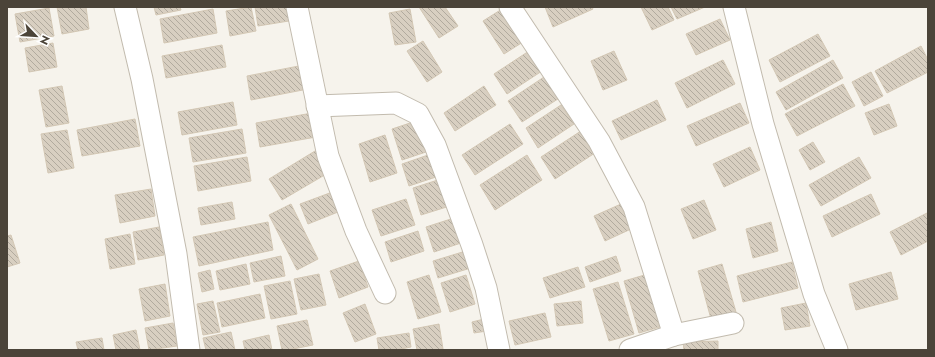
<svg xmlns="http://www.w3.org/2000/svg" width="935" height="357" font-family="Jost,sans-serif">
	<defs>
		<pattern id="building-back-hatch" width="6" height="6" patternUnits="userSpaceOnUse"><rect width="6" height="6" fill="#d8cfc1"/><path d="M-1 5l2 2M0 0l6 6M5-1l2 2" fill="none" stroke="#b1aa9e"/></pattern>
	</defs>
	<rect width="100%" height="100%" fill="#f6f3ec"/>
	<g fill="url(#building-back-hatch)" stroke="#d3c7b4">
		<path d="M57,7H86L89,29L62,34Z"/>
		<path d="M154,7H180L181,10L156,15Z"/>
		<path d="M251,7L256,31L230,36L226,11Z"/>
		<path d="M255,7H293L295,20L258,26Z"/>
		<path d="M419,7H445L458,26L439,38Z"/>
		<path d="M545,7H592L593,9L553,27Z"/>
		<path d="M641,7H668L674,20L652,30Z"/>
		<path d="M671,7H705L677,19Z"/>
		<path d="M49,8L54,36L20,42L15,14Z"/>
		<path d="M213,9L217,33L164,43L160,19Z"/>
		<path d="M410,9L416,42L395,45L389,13Z"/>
		<path d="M502,9L523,42L504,54L483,21Z"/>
		<path d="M720,19L730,40L696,55L686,34Z"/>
		<path d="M818,34L830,56L780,82L769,60Z"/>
		<path d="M423,41L442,72L427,82L407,51Z"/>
		<path d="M53,43L57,67L29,72L25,48Z"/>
		<path d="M222,45L226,67L166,78L162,56Z"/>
		<path d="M921,46L928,60V72L887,93L875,71Z"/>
		<path d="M529,51L542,71L507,94L494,74Z"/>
		<path d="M614,51L627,80L603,90L591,61Z"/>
		<path d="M723,60L735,84L687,108L675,83Z"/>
		<path d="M833,60L843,78L786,110L776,92Z"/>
		<path d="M304,65L308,89L251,100L247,76Z"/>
		<path d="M871,72L883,96L864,106L852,82Z"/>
		<path d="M547,75L561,97L522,122L508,101Z"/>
		<path d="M843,84L855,106L797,136L785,114Z"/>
		<path d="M62,86L69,123L46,127L39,90Z"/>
		<path d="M484,86L496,105L455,131L444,113Z"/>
		<path d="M657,100L666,120L621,140L612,121Z"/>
		<path d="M233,102L237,125L182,135L178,112Z"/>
		<path d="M740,103L749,123L696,146L687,126Z"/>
		<path d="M889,104L897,126L874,135L865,113Z"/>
		<path d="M561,105L574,124L538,148L526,128Z"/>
		<path d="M312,113L316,137L260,147L256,123Z"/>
		<path d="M135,119L140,146L82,156L77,130Z"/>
		<path d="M416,121L426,152L402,160L392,129Z"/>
		<path d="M510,124L523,144L475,175L462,155Z"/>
		<path d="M242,129L246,153L193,162L189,138Z"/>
		<path d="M584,129L598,151L555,179L541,157Z"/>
		<path d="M67,130L74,168L48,173L41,134Z"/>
		<path d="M385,135L397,173L370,182L359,144Z"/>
		<path d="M813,142L825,162L810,170L799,150Z"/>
		<path d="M750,147L760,170L724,187L713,164Z"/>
		<path d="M315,151L328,173L282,200L269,179Z"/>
		<path d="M431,154L439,176L409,186L402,164Z"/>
		<path d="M527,155L542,180L495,210L480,185Z"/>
		<path d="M247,157L251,181L198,191L194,166Z"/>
		<path d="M859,157L871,178L821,206L809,185Z"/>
		<path d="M444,178L453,205L421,215L413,188Z"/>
		<path d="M151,189L155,216L120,223L115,195Z"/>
		<path d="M335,191L343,210L308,224L300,204Z"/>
		<path d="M871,194L880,214L832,237L823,216Z"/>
		<path d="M406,199L415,225L381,236L372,210Z"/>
		<path d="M704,200L716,230L693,239L681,209Z"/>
		<path d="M232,202L235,219L201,225L198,208Z"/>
		<path d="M291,204L318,259L297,270L269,215Z"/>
		<path d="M621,204L631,229L605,241L594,216Z"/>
		<path d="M927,213L928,216V241L901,255L890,232Z"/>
		<path d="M457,217L464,242L434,252L426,227Z"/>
		<path d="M268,222L273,250L199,266L193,237Z"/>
		<path d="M771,222L778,251L753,258L746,229Z"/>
		<path d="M159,227L164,255L138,260L133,232Z"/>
		<path d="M418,231L424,251L391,262L385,242Z"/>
		<path d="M130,234L135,264L110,269L105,239Z"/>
		<path d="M11,235L20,263L7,267V236Z"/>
		<path d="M469,250L474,267L438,278L433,261Z"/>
		<path d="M281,256L285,276L254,282L250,263Z"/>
		<path d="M616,256L621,271L590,282L585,267Z"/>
		<path d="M359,261L368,287L339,298L330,271Z"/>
		<path d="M792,262L798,288L743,302L737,276Z"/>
		<path d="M246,264L250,284L220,290L216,271Z"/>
		<path d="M722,264L736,312L711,319L698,271Z"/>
		<path d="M578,267L585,287L550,298L543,278Z"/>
		<path d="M210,270L214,289L202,292L198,273Z"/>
		<path d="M891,272L898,299L856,310L849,284Z"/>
		<path d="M319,274L326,305L301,310L294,279Z"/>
		<path d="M648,274L663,326L639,333L624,281Z"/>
		<path d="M429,275L441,312L418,319L407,282Z"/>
		<path d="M466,275L475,304L450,312L441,283Z"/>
		<path d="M290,281L297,314L271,319L264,286Z"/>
		<path d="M618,282L634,334L609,341L593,289Z"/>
		<path d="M165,284L170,316L145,321L139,289Z"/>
		<path d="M260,294L265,318L222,327L217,303Z"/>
		<path d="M213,301L220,332L203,335L197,304Z"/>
		<path d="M581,301L583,323L557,326L554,304Z"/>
		<path d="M806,303L810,326L785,330L781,308Z"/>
		<path d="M365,304L376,334L355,342L343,313Z"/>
		<path d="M545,313L551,337L515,345L509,321Z"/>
		<path d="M484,319L487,331L474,333L472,322Z"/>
		<path d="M307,320L313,345L288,350H282L277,326Z"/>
		<path d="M173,323L177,346L149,350L145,328Z"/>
		<path d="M439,324L443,349L438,350H417L413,329Z"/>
		<path d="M136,330L140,350H116L113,335Z"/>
		<path d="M231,332L235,350H206L203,338Z"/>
		<path d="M409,333L411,347L396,350H379L377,338Z"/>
		<path d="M269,335L272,350H245L243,341Z"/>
		<path d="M102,338L104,350H78L76,342Z"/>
		<path d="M718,341V350H684L683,342Z"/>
	</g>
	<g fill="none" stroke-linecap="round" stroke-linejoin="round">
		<g stroke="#c2bbae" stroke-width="23">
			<g id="minor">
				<path d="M125,7L142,79L176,254L189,350"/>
				<path d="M297,7L328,156L356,231L385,293"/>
				<path d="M510,7L599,141L634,207L674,335"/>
				<path d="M734,7L763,124L814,294L837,350"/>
				<path d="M317,106L396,103L418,114L435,145L472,245L486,288L499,350"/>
				<path d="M630,350L674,335L733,323"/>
			</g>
		</g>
		<use href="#minor" stroke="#fff" stroke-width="21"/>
	</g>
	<rect width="935" height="357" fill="none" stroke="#4b4439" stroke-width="16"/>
	<g transform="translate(36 36) rotate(115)" stroke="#ffffff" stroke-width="3" paint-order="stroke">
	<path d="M0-3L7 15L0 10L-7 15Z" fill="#4b4439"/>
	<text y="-6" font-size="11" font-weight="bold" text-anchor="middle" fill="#4b4439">N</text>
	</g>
</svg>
